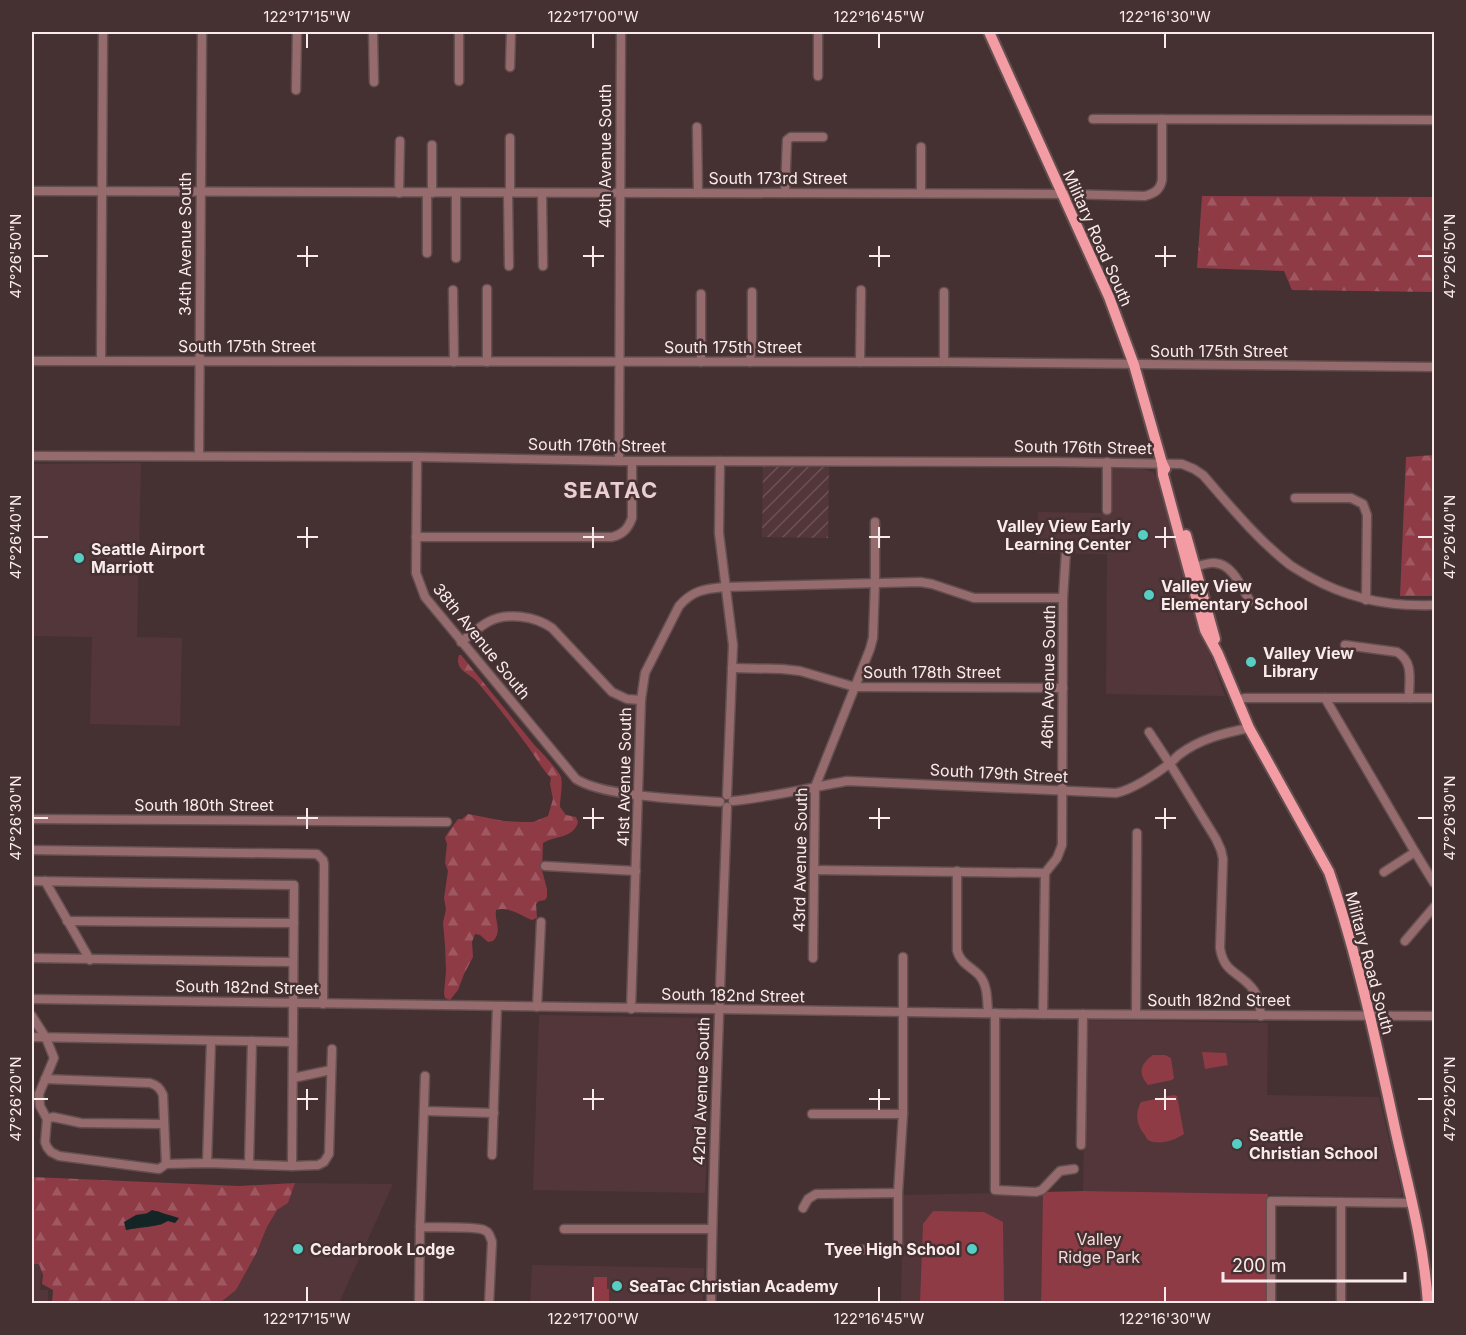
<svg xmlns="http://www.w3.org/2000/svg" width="1466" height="1335" font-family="Inter,sans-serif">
	<defs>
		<pattern id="industrial-furrows" width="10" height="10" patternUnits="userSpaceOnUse" patternTransform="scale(1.5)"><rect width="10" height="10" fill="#533639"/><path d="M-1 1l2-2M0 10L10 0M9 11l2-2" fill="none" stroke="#6c5356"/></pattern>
		<pattern id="forest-firs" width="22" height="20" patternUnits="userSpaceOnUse" patternTransform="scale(1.5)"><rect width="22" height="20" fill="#8e3b46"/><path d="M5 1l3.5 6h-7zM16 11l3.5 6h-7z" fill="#9f5861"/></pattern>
	</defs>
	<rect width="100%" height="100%" fill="#463132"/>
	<g fill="#533639">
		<path d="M141,463L137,637L182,638L180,726L90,724L92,637L32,636V464Z"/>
		<path d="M1109,469H1142L1153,472L1156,477L1203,636L1225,696L1106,694L1107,554L1038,553V512L1108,513Z"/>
		<path d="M539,1015L704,1018L710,1020L712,1024L705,1193L533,1190Z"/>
		<path d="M1086,1020L1268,1023L1267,1095L1379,1097L1402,1194L1399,1197L1083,1191Z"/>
		<path d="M295,1183L393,1184L339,1303L220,1304L236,1290L256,1255L267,1227L277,1210L288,1203Z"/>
		<path d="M1043,1192L1041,1303L901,1304L903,1195Z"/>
		<path d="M32,1260H42L40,1290H48V1303L32,1304Z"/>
		<path d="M532,1265L704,1268L703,1303L530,1304Z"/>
	</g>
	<path fill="url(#industrial-furrows)" d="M763,466L829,467L828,538L762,537Z"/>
	<g fill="#8e3b46">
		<path d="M1202,1052L1226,1053L1228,1065L1205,1069Z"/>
		<path d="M1153,1055H1165L1171,1058L1174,1078L1172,1080L1148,1085C1137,1073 1141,1063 1153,1055Z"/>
		<path d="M1174,1095L1177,1096L1184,1134C1175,1140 1161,1145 1150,1141C1146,1139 1147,1138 1144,1134C1136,1124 1135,1113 1141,1102Z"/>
		<path d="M1083,1191L1268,1194L1267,1303L1041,1304L1043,1192Z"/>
		<path d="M933,1211L984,1212L1003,1222L1004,1303H920L923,1224Z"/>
		<path d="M594,1277H607V1289H609V1303H592Z"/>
	</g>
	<g fill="url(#forest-firs)" fill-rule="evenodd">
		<path d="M1202,196L1434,197V292L1292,290L1284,271L1197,268Z"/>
		<path d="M1434,455V596H1400L1406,457Z"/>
		<path d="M459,655H461L536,747C541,751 560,773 561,777C563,786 560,797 560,807L566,815L576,817L578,822C573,839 556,835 543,843L542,870L547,889V897L545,900L539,901L536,904L537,918L532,920C521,916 509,906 496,910C494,921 503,931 493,941L488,942L480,935L475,934L472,942L473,957L464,974L458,990L450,1000L445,998L444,993L446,971L445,945L443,923L446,909L444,898L448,871L445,863L447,844L445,838C447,833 454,825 458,819H462L468,814L504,821L524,822H533L548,816L553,799L550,784L551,778C542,769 537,759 529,748C513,726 496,704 478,683C470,673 454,671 459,655Z"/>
		<path d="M32,1177L239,1186L295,1183L288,1203L277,1210L267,1227L256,1254L236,1290L220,1303H52L53,1290L42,1284L43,1275L39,1264H32ZM158,1211L166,1215L173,1216L161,1225L126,1230L136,1215Z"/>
	</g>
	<path fill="#132524" d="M152,1210L179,1218L175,1223L168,1221C156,1228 140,1226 126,1230L124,1222L136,1215L146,1214Z"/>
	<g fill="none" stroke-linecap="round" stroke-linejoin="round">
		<g stroke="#634f50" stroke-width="11">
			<g id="minor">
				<path d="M373,32L374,82"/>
				<path d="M818,32V76"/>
				<path d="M510,67L511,32"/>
				<path d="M459,81V32"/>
				<path d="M296,90L297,32"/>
				<path d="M1093,119L1434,120"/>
				<path d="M697,127L698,193"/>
				<path d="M32,191L1063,194L1145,196C1155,193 1160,190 1162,180V119"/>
				<path d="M508,192L509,266"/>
				<path d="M510,192V138"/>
				<path d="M399,193L400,141"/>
				<path d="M427,193V253"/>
				<path d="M432,193V145"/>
				<path d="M542,193L543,266"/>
				<path d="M785,193L787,140L791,137H823"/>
				<path d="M921,193V147"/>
				<path d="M456,258V193"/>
				<path d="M487,289V362"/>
				<path d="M453,290L454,362"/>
				<path d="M101,360L103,32"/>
				<path d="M32,361L944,362L1434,367"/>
				<path d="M701,362V294"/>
				<path d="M750,362L752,342V292"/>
				<path d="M860,362L861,290"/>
				<path d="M944,362V292"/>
				<path d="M32,456L417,457L619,461L1055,462L1182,464L1194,469L1203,475C1231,507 1257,539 1290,565C1296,569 1303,573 1310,577C1349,599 1390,607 1434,605"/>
				<path d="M199,456L202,32"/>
				<path d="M417,457L416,573L425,597L576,779C604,797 685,799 720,802"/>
				<path d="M619,461L621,32"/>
				<path d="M720,461L719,533L733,645L727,795"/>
				<path d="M1295,498H1351L1363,504L1367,515L1366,600"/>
				<path d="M1107,510V462"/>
				<path d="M416,537H612C623,534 628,529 632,518V461"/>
				<path d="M1192,568C1199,566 1208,562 1215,563C1233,564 1242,589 1250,601"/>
				<path d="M461,642C470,635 479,627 488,622C507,612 535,616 552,628L612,692L627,699L641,700"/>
				<path d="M1345,645L1397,652C1414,662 1409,679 1409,698"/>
				<path d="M732,668L782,669L800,671L855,687L1063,688"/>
				<path d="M1325,698L1415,852L1434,883"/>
				<path d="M1237,700L1245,698H1434"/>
				<path d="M1149,732L1170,764L1216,839L1221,850L1223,859L1220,948C1224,973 1238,971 1252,988C1259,996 1260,1006 1261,1016"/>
				<path d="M733,801C771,797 809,788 847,781L1116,793C1132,790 1156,774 1169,764C1173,761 1176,757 1180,754C1200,739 1224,733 1249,728"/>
				<path d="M32,819L447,822"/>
				<path d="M32,850L317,854L323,860L324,864L323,1004"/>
				<path d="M545,866L636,871"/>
				<path d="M814,870L1045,873"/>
				<path d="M957,871V950C960,963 970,966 979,975C988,985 987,1000 988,1013"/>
				<path d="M1384,872L1415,852"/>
				<path d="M32,881L294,885L292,1166"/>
				<path d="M45,881L90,960"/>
				<path d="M67,921L294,923"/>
				<path d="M1405,941L1434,907"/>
				<path d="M32,958L293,962"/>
				<path d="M813,958L815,787L870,649L873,638L875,582V522"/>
				<path d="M32,999L1043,1014L1434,1016"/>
				<path d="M537,1007L541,922"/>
				<path d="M631,1009L641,700L645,673L679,606C693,590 705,589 725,587L920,582L932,584L974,598H1063"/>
				<path d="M995,1013V1190L1036,1192L1042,1190L1060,1171L1074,1169"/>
				<path d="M1043,1014L1045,873L1057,858L1062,845L1063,598L1066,551"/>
				<path d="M1136,1014L1137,833"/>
				<path d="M32,1016L46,1038L54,1058L39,1094L40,1106L47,1119L45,1142L47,1147L51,1152L59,1156L159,1169L166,1164L207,1163L292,1166L318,1165L324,1162L329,1154L332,1049"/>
				<path d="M32,1037L293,1042"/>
				<path d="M293,1078L331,1070"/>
				<path d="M45,1079L150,1083C157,1085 160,1088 163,1095L166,1164"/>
				<path d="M424,1111L494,1113"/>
				<path d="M812,1114H903"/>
				<path d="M47,1119L53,1117L81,1123L164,1124"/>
				<path d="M1081,1145L1083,1014"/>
				<path d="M492,1155L497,1007"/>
				<path d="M207,1163L211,1041"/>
				<path d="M249,1164L252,1041"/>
				<path d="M803,1208L808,1199L816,1194L898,1193"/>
				<path d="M420,1227C432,1228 475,1226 484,1230C489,1232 490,1236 492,1242L489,1304"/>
				<path d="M564,1229H712"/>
				<path d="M845,1250L898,1249V1193L903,1114V957"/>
				<path d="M419,1304L420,1227L425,1076"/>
				<path d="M711,1304C713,1138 721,972 727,807"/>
				<path d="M1271,1304V1201L1413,1203"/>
				<path d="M1341,1304V1202"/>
			</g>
		</g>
		<g stroke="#634f50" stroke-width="14">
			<g id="major">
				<path d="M989,32L1109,297L1134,365L1162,463L1165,469"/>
				<path d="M1162,463L1163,475L1205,630L1218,654L1249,728L1329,872C1358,957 1377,1045 1396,1133C1409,1190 1424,1245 1428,1304"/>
				<path d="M1186,535L1215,639"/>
			</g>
		</g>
		<use href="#minor" stroke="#966b6e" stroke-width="8"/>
		<use href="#major" stroke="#f39ca3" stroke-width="10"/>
	</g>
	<path fill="none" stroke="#f9ebeb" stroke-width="2" d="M307,33V48M593,33V48M879,33V48M1165,33V48M307,246V267M593,246V267M879,246V267M1165,246V267M33,256H48M297,256H318M583,256H604M869,256H890M1155,256H1176M1418,256H1433M307,527V548M593,527V548M879,527V548M1165,527V548M33,537H48M297,537H318M583,537H604M869,537H890M1155,537H1176M1418,537H1433M307,808V829M593,808V829M879,808V829M1165,808V829M33,818H48M297,818H318M583,818H604M869,818H890M1155,818H1176M1418,818H1433M307,1089V1110M593,1089V1110M879,1089V1110M1165,1089V1110M33,1099H48M297,1099H318M583,1099H604M869,1099H890M1155,1099H1176M1418,1099H1433M307,1287V1302M593,1287V1302M879,1287V1302M1165,1287V1302"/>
	<g fill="#56cec4" stroke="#463132" stroke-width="2">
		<circle cx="1143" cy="535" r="6"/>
		<circle cx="79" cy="558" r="6"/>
		<circle cx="1149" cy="595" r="6"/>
		<circle cx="1251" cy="662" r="6"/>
		<circle cx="1237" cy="1144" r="6"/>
		<circle cx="298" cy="1249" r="6"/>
		<circle cx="972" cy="1249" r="6"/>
		<circle cx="617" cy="1286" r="6"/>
	</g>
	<g text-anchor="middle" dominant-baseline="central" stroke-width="5" stroke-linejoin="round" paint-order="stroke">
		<g font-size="16" fill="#f9ebeb" stroke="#463132">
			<text transform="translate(605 156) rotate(-90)">40th Avenue South</text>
			<text x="778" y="178">South 173rd Street</text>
			<text transform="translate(1098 238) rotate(66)">Military Road South</text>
			<text transform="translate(185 244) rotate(-90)">34th Avenue South</text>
			<text x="247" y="346">South 175th Street</text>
			<text x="733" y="347">South 175th Street</text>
			<text x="1219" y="351">South 175th Street</text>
			<text transform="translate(597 445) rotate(1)">South 176th Street</text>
			<text transform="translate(1083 447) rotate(1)">South 176th Street</text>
			<text transform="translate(482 641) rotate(51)">38th Avenue South</text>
			<text x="932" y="672">South 178th Street</text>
			<text transform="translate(1048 677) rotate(-89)">46th Avenue South</text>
			<text transform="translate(999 773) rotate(3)">South 179th Street</text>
			<text transform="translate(624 777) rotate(-89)">41st Avenue South</text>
			<text x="204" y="805">South 180th Street</text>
			<text transform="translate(800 860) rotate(-89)">43rd Avenue South</text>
			<text transform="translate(1370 963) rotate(75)">Military Road South</text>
			<text transform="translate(247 987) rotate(1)">South 182nd Street</text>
			<text transform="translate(733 995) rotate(1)">South 182nd Street</text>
			<text x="1219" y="1000">South 182nd Street</text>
			<text transform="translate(701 1091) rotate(-88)">42nd Avenue South</text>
		</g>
		<g font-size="16" font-weight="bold" fill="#f9ebeb" stroke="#463132" text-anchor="start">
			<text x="1131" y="526" text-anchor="end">Valley View Early<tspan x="1131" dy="18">Learning Center</tspan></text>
			<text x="91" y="549">Seattle Airport<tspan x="91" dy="18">Marriott</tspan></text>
			<text x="1161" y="586">Valley View<tspan x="1161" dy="18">Elementary School</tspan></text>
			<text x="1263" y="653">Valley View<tspan x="1263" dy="18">Library</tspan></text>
			<text x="1249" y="1135">Seattle<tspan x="1249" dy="18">Christian School</tspan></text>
			<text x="310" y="1249">Cedarbrook Lodge</text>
			<text x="960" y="1249" text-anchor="end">Tyee High School</text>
			<text x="629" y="1286">SeaTac Christian Academy</text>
		</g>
		<g font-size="16" fill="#f4d9da" stroke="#463132">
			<text x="1099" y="1239">Valley<tspan x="1099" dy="18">Ridge Park</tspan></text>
		</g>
		<g font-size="22" font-weight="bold" letter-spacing="1.5" fill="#ebcfd0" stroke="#463132">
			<text x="611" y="490">SEATAC</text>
		</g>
	</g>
	<rect width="1466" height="1335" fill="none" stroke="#463132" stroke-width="66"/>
	<path d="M1223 1272v9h182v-9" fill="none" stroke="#f9ebeb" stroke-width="3"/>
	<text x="1232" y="1272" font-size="18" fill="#f9ebeb" stroke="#463132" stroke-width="4.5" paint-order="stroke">200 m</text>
	<rect x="33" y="33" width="1400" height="1269" fill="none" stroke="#f9ebeb" stroke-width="2"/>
	<g font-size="15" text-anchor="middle" fill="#f9ebeb">
		<text x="307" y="22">122°17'15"W</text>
		<text x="593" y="22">122°17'00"W</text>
		<text x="879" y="22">122°16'45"W</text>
		<text x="1165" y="22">122°16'30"W</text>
		<text transform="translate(16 256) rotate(-90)" y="5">47°26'50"N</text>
		<text transform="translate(1450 256) rotate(-90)" y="5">47°26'50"N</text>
		<text transform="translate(16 537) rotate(-90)" y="5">47°26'40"N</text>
		<text transform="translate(1450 537) rotate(-90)" y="5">47°26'40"N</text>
		<text transform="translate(16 818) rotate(-90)" y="5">47°26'30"N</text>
		<text transform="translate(1450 818) rotate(-90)" y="5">47°26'30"N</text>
		<text transform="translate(16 1099) rotate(-90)" y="5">47°26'20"N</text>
		<text transform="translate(1450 1099) rotate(-90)" y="5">47°26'20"N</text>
		<text x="307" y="1324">122°17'15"W</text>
		<text x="593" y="1324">122°17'00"W</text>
		<text x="879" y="1324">122°16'45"W</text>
		<text x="1165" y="1324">122°16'30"W</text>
	</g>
</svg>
